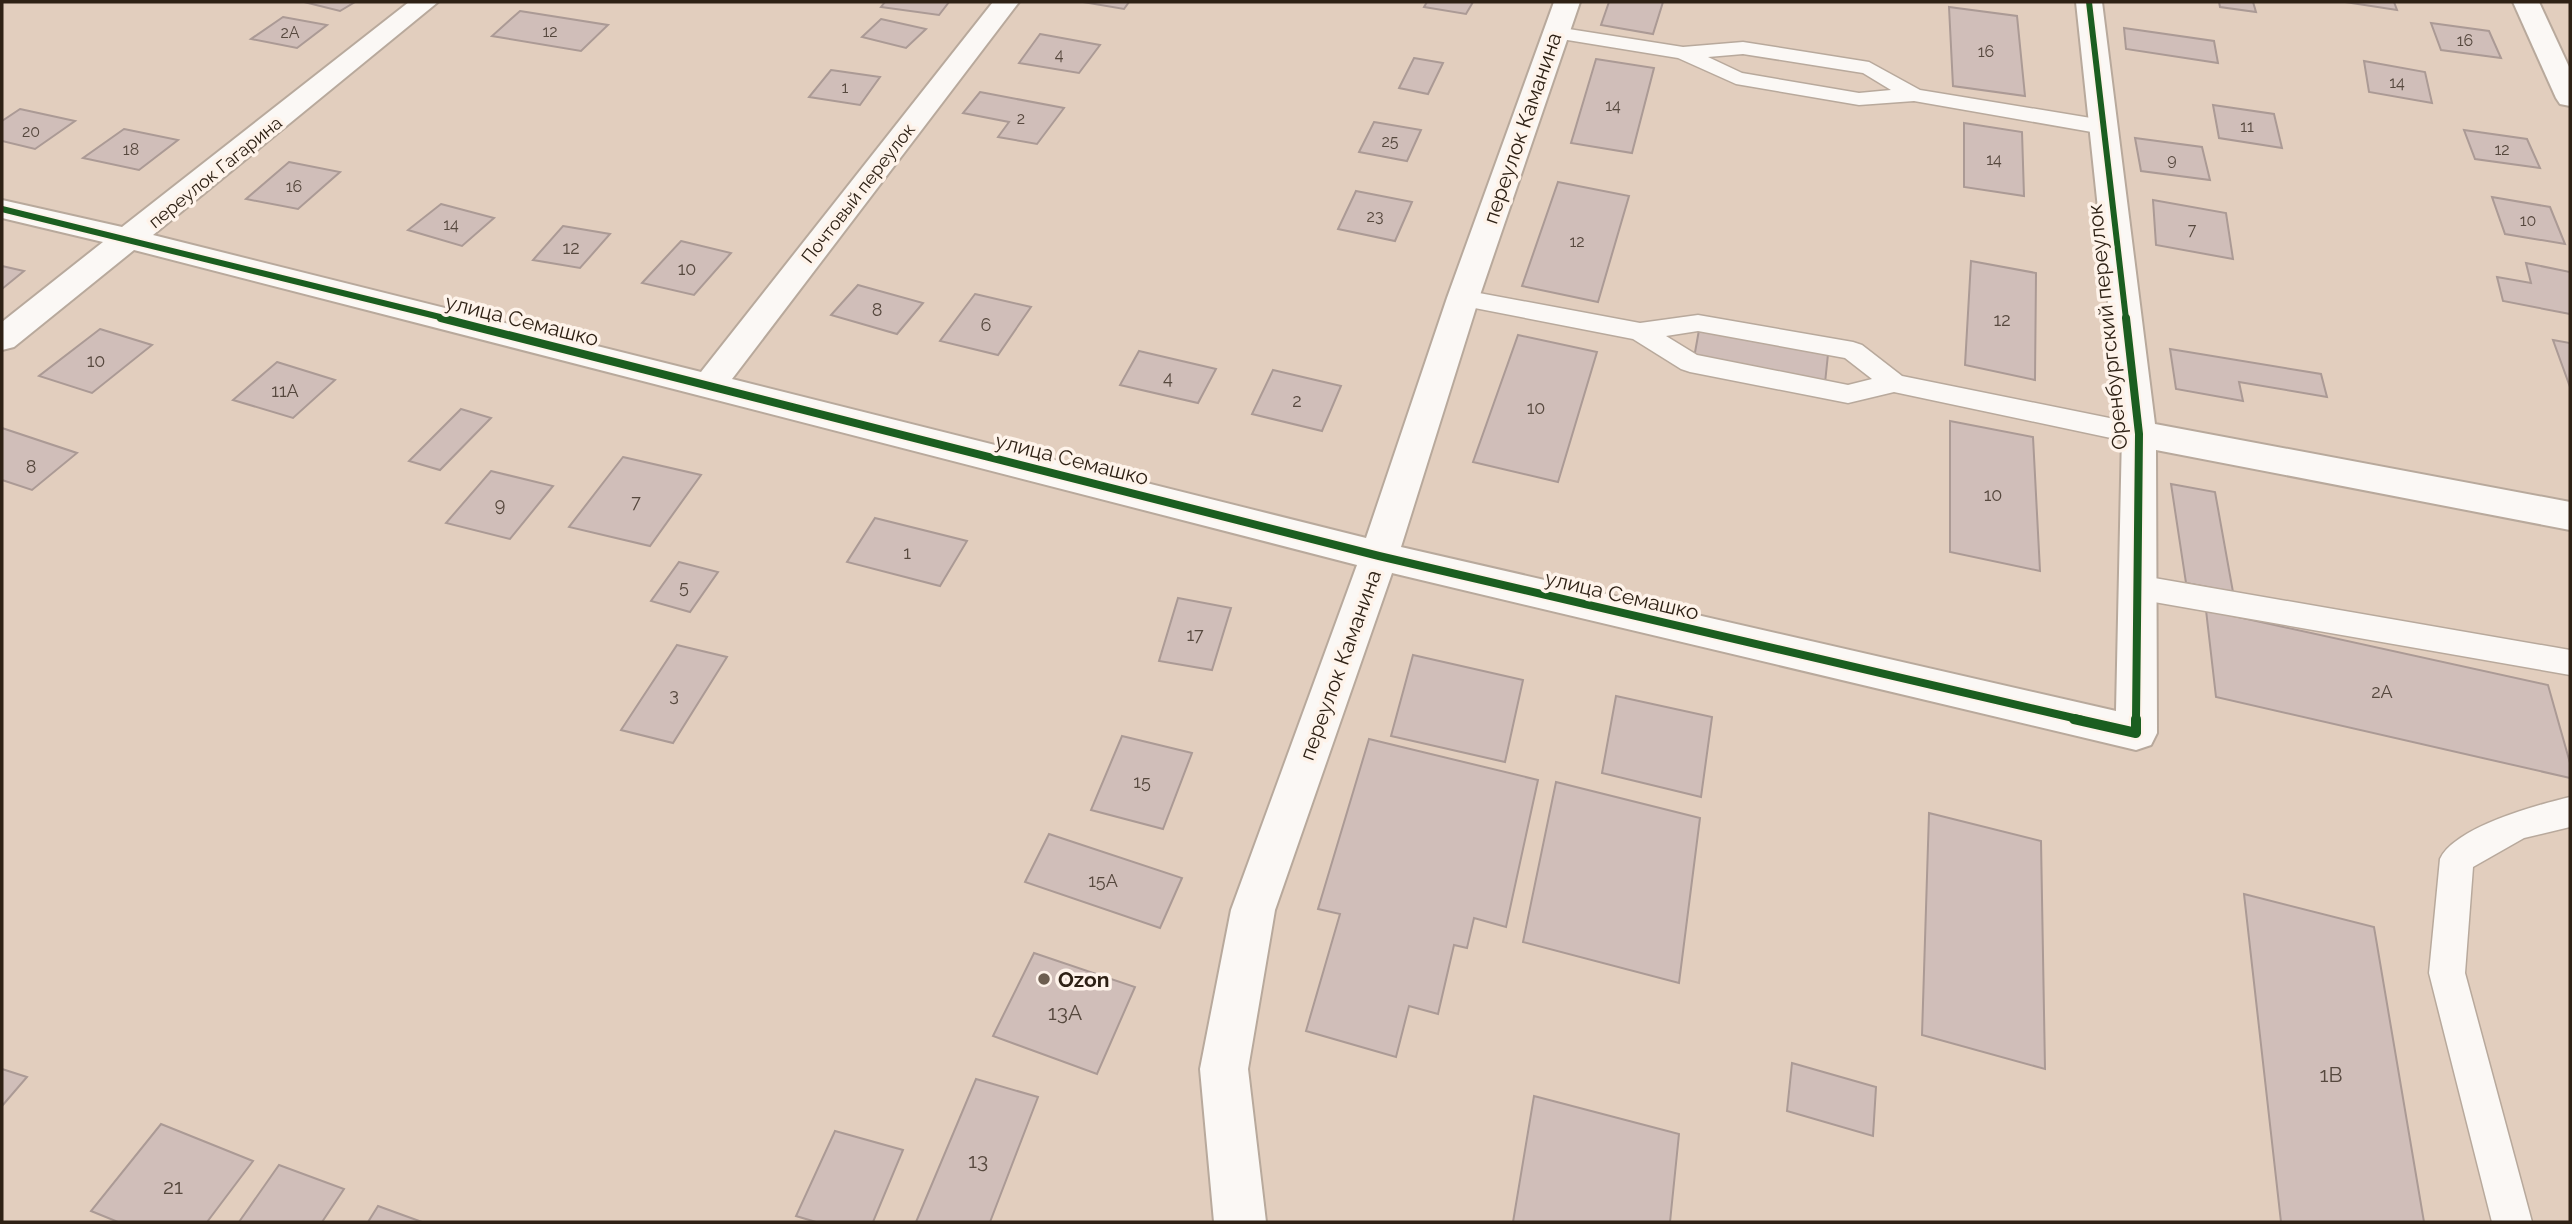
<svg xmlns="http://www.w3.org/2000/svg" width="2572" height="1224" font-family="Raleway,sans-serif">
	<rect width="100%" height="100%" fill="#e2cebe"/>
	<g fill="#d0beb9" stroke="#ab9a95" stroke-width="2">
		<path d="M304,2H355L340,11Z"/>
		<path d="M885,2H949L939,15L881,7Z"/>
		<path d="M1083,2H1129L1124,9Z"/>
		<path d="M1427,2H1473L1466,14L1424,7Z"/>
		<path d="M1609,2H1663L1653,34L1601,25Z"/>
		<path d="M2219,2H2253L2256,12L2220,7Z"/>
		<path d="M2345,2H2394L2397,10Z"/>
		<path d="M1949,7L2017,16L2025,96L1953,86Z"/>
		<path d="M520,11L608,25L581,51L492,36Z"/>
		<path d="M283,17L327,25L297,48L251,39Z"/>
		<path d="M881,19L926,29L906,48L862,37Z"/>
		<path d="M2431,23L2489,31L2501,58L2441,50Z"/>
		<path d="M2124,28L2214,41L2218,63L2126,49Z"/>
		<path d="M1040,34L1100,45L1079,73L1019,63Z"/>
		<path d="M1414,58L1443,63L1428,94L1399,88Z"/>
		<path d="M1596,59L1654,68L1632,153L1571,143Z"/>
		<path d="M2364,61L2425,72L2432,103L2369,92Z"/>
		<path d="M831,70L880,77L860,105L809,97Z"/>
		<path d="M980,92L1064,108L1037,144L998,137L1009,122L963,113Z"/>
		<path d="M2213,105L2274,114L2282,148L2219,138Z"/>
		<path d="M20,109L75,121L35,149L2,141V121Z"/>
		<path d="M1374,122L1421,130L1407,161L1359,152Z"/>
		<path d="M1964,123L2022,132L2024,196L1964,187Z"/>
		<path d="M124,129L178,140L139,170L83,158Z"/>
		<path d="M2464,130L2527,139L2540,168L2475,159Z"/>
		<path d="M2135,138L2202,147L2210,180L2141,171Z"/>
		<path d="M289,162L340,172L298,209L246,199Z"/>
		<path d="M1558,182L1629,196L1598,302L1522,286Z"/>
		<path d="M1356,191L1412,202L1395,241L1338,229Z"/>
		<path d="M2492,197L2550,207L2565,244L2505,234Z"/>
		<path d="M2153,200L2226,213L2233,259L2156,245Z"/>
		<path d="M441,204L494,218L462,246L408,230Z"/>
		<path d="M563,226L610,234L580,268L533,260Z"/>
		<path d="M681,241L731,253L694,295L642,283Z"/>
		<path d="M1971,261L2036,273L2035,380L1965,365Z"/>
		<path d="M2526,263L2570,272V314L2503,301L2497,277L2531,283Z"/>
		<path d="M2,266L24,271L2,289Z"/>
		<path d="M858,285L923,303L897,334L831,315Z"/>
		<path d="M975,294L1031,307L998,355L940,341Z"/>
		<path d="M100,329L152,345L92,393L39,376Z"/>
		<path d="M1699,330L1828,354L1825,383L1694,358Z"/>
		<path d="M1518,335L1597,352L1558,482L1473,462Z"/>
		<path d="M2553,340L2570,343V387Z"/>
		<path d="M2170,349L2321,374L2327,397L2239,382L2243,401L2176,389Z"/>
		<path d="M1139,351L1216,369L1198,403L1120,385Z"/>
		<path d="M277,362L335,380L293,418L233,400Z"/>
		<path d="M1273,370L1341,386L1322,431L1252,414Z"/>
		<path d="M461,409L491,418L440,470L409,461Z"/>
		<path d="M1950,421L2033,437L2040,571L1950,552Z"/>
		<path d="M2,428L77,453L32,490L2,480Z"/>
		<path d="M623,457L701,475L650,546L569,527Z"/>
		<path d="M491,471L553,486L510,539L446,523Z"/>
		<path d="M2171,484L2215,492L2233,592L2186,583Z"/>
		<path d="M875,518L967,541L940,586L847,562Z"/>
		<path d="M679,562L718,572L690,612L651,601Z"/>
		<path d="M1178,598L1231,608L1212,670L1159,661Z"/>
		<path d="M2206,610L2548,685L2570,763V778L2216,697Z"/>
		<path d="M677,645L727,657L673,743L621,730Z"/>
		<path d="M1413,655L1523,680L1505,762L1391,736Z"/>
		<path d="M1616,696L1712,717L1701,797L1602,773Z"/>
		<path d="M1122,736L1192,753L1163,829L1091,810Z"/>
		<path d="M1369,739L1538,780L1506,927L1474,918L1467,948L1454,945L1438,1014L1409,1006L1396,1057L1306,1031L1340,914L1318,909Z"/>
		<path d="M1556,782L1700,818L1679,983L1523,942Z"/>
		<path d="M1929,813L2041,841L2045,1069L1922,1035Z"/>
		<path d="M1049,834L1182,878L1160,928L1025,882Z"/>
		<path d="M2244,894L2374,927L2424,1222H2281Z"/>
		<path d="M1034,953L1135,987L1097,1074L993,1036Z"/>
		<path d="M1792,1063L1876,1087L1873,1136L1787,1111Z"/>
		<path d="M2,1069L27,1077L2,1106Z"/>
		<path d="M976,1079L1038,1097L990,1222H916Z"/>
		<path d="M1534,1096L1679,1134L1670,1222H1513Z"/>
		<path d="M161,1124L253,1161L207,1222H118L91,1211Z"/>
		<path d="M835,1131L903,1150L873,1222H816L796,1216Z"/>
		<path d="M279,1165L344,1189L322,1222H239Z"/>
		<path d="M378,1206L422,1222H368Z"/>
	</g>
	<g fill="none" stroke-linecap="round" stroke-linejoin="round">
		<g stroke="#b8a99c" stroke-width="3">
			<g id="service">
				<path d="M1556,27L1683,47L1743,42L1869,62L1920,90L2103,120L2111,122L2114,127L2111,132L2103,134L1914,101L1859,105L1736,84L1678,58L1549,37L1546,33L1549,29ZM1743,54L1863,73L1891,90L1859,93L1742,73L1708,57Z"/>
				<path d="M1463,290L1640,323L1698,315L1853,342L1862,345L1902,376L2139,424L2149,427L2152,434L2149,441L2139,444L1894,392L1848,403L1690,372L1681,369L1633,339L1454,304L1451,298L1454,292ZM1698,331L1845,358L1872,379L1848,385L1697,355L1666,336Z"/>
				<path d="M2137,575L2570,650V675L2137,599L2127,595L2122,587L2127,579Z"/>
				<path d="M2570,797V827L2524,838L2473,867L2465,973L2532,1222H2492L2429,973L2440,859C2455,827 2537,805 2570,797Z"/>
			</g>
		</g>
		<g stroke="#b8a99c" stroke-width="4">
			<g id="minor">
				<path d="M409,2H438L153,235L701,372L993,2H1019L732,379L1366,538L1447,298L1554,2H1580L1479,298L1401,547L2116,711L2122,434L2076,2H2102L2155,424L2570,502V530L2156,450L2157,733L2151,745L2136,750L1392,573L1275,910L1248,1069L1266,1222H1214L1200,1069L1231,910L1357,565L134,250L14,347L2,350V322L103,242L2,218V200L122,227Z"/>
				<path d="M2513,2H2539L2570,69V106L2560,104L2556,98Z"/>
			</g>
		</g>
		<use href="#service" fill="#fbf8f5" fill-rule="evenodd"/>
		<use href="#minor" fill="#fbf8f5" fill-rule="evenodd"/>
		<g stroke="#fef3ea" stroke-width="10">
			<g id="cycleway-far2">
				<path d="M2089,2L2126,319"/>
				<path d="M2,209L448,319"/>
			</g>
		</g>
		<g stroke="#fef3ea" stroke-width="12">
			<g id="cycleway-far1">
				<path d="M441,318L1379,556L2082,720"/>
				<path d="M2126,318L2139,434L2136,720"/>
			</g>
		</g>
		<g stroke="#fef3ea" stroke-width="15">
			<path id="cycleway" d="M2074,719L2136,733V719"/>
		</g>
		<use href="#cycleway-far2" stroke="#1b5e20" stroke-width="6"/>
		<use href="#cycleway-far1" stroke="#1b5e20" stroke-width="8"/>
		<use href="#cycleway" stroke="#1b5e20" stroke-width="10"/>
	</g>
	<circle fill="#6d5e50" stroke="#fef3ea" stroke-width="2.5" cx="1044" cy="979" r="7"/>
	<g text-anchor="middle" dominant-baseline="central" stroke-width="7" stroke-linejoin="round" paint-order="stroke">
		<g font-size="16" fill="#56483e">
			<text x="550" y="31">12</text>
			<text x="290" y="32">2А</text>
			<text x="2465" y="40">16</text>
			<text x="1986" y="51">16</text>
			<text x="1059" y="54">4</text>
			<text x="2397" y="82">14</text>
			<text x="845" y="87">1</text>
			<text x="1613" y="105">14</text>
			<text x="1021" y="118">2</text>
			<text x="2247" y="126">11</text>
			<text x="31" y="131">20</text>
			<text x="1390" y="141">25</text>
			<text x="131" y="149">18</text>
			<text x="2502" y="149">12</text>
			<text x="1994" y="159">14</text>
			<text x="2172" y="159">9</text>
			<text x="294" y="186">16</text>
			<text x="1375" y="216">23</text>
			<text x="2528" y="220">10</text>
			<text x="451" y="224">14</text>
			<text x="2192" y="229">7</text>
			<text x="1577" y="241">12</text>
		</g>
		<g font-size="18" fill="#2e2115" stroke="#fef3ea">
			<text transform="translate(215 172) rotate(-39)">переулок Гагарина</text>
			<text transform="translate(858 193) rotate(-52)">Почтовый переулок</text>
		</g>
		<g font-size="18" fill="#56483e">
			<text x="571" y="247">12</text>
			<text x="687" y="268">10</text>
			<text x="877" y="309">8</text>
			<text x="2002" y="319">12</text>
			<text x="986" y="324">6</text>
			<text x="96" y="360">10</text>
			<text x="1168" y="377">4</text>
			<text x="285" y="390">11А</text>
			<text x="1297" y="400">2</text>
			<text x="1536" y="407">10</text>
			<text x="31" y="466">8</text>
			<text x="1993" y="494">10</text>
			<text x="636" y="501">7</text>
			<text x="500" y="504">9</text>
			<text x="907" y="552">1</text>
			<text x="684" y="586">5</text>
			<text x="1195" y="634">17</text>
			<text x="2382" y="691">2А</text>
			<text x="674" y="694">3</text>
			<text x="1142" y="781">15</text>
			<text x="1103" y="880">15А</text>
		</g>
		<g font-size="21" fill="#2e2115" stroke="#fef3ea">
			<text transform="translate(1522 128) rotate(-71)">переулок Каманина</text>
			<text transform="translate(522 320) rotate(14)">улица Семашко</text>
			<text transform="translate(2107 327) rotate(-96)">Оренбургский переулок</text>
			<text transform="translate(1072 459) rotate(14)">улица Семашко</text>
			<text transform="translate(1622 595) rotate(13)">улица Семашко</text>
			<text transform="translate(1340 665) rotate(-70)">переулок Каманина</text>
		</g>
		<g font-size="21" font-weight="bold" fill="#2e2115" stroke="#fef3ea" text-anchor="start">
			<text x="1058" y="979">Ozon</text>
		</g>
		<g font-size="21" fill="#56483e">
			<text x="1065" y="1012">13А</text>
			<text x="2331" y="1074">1В</text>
			<text x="978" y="1160">13</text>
			<text x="173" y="1186">21</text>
		</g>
	</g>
	<rect width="2572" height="1224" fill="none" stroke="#2e2115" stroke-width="7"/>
</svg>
